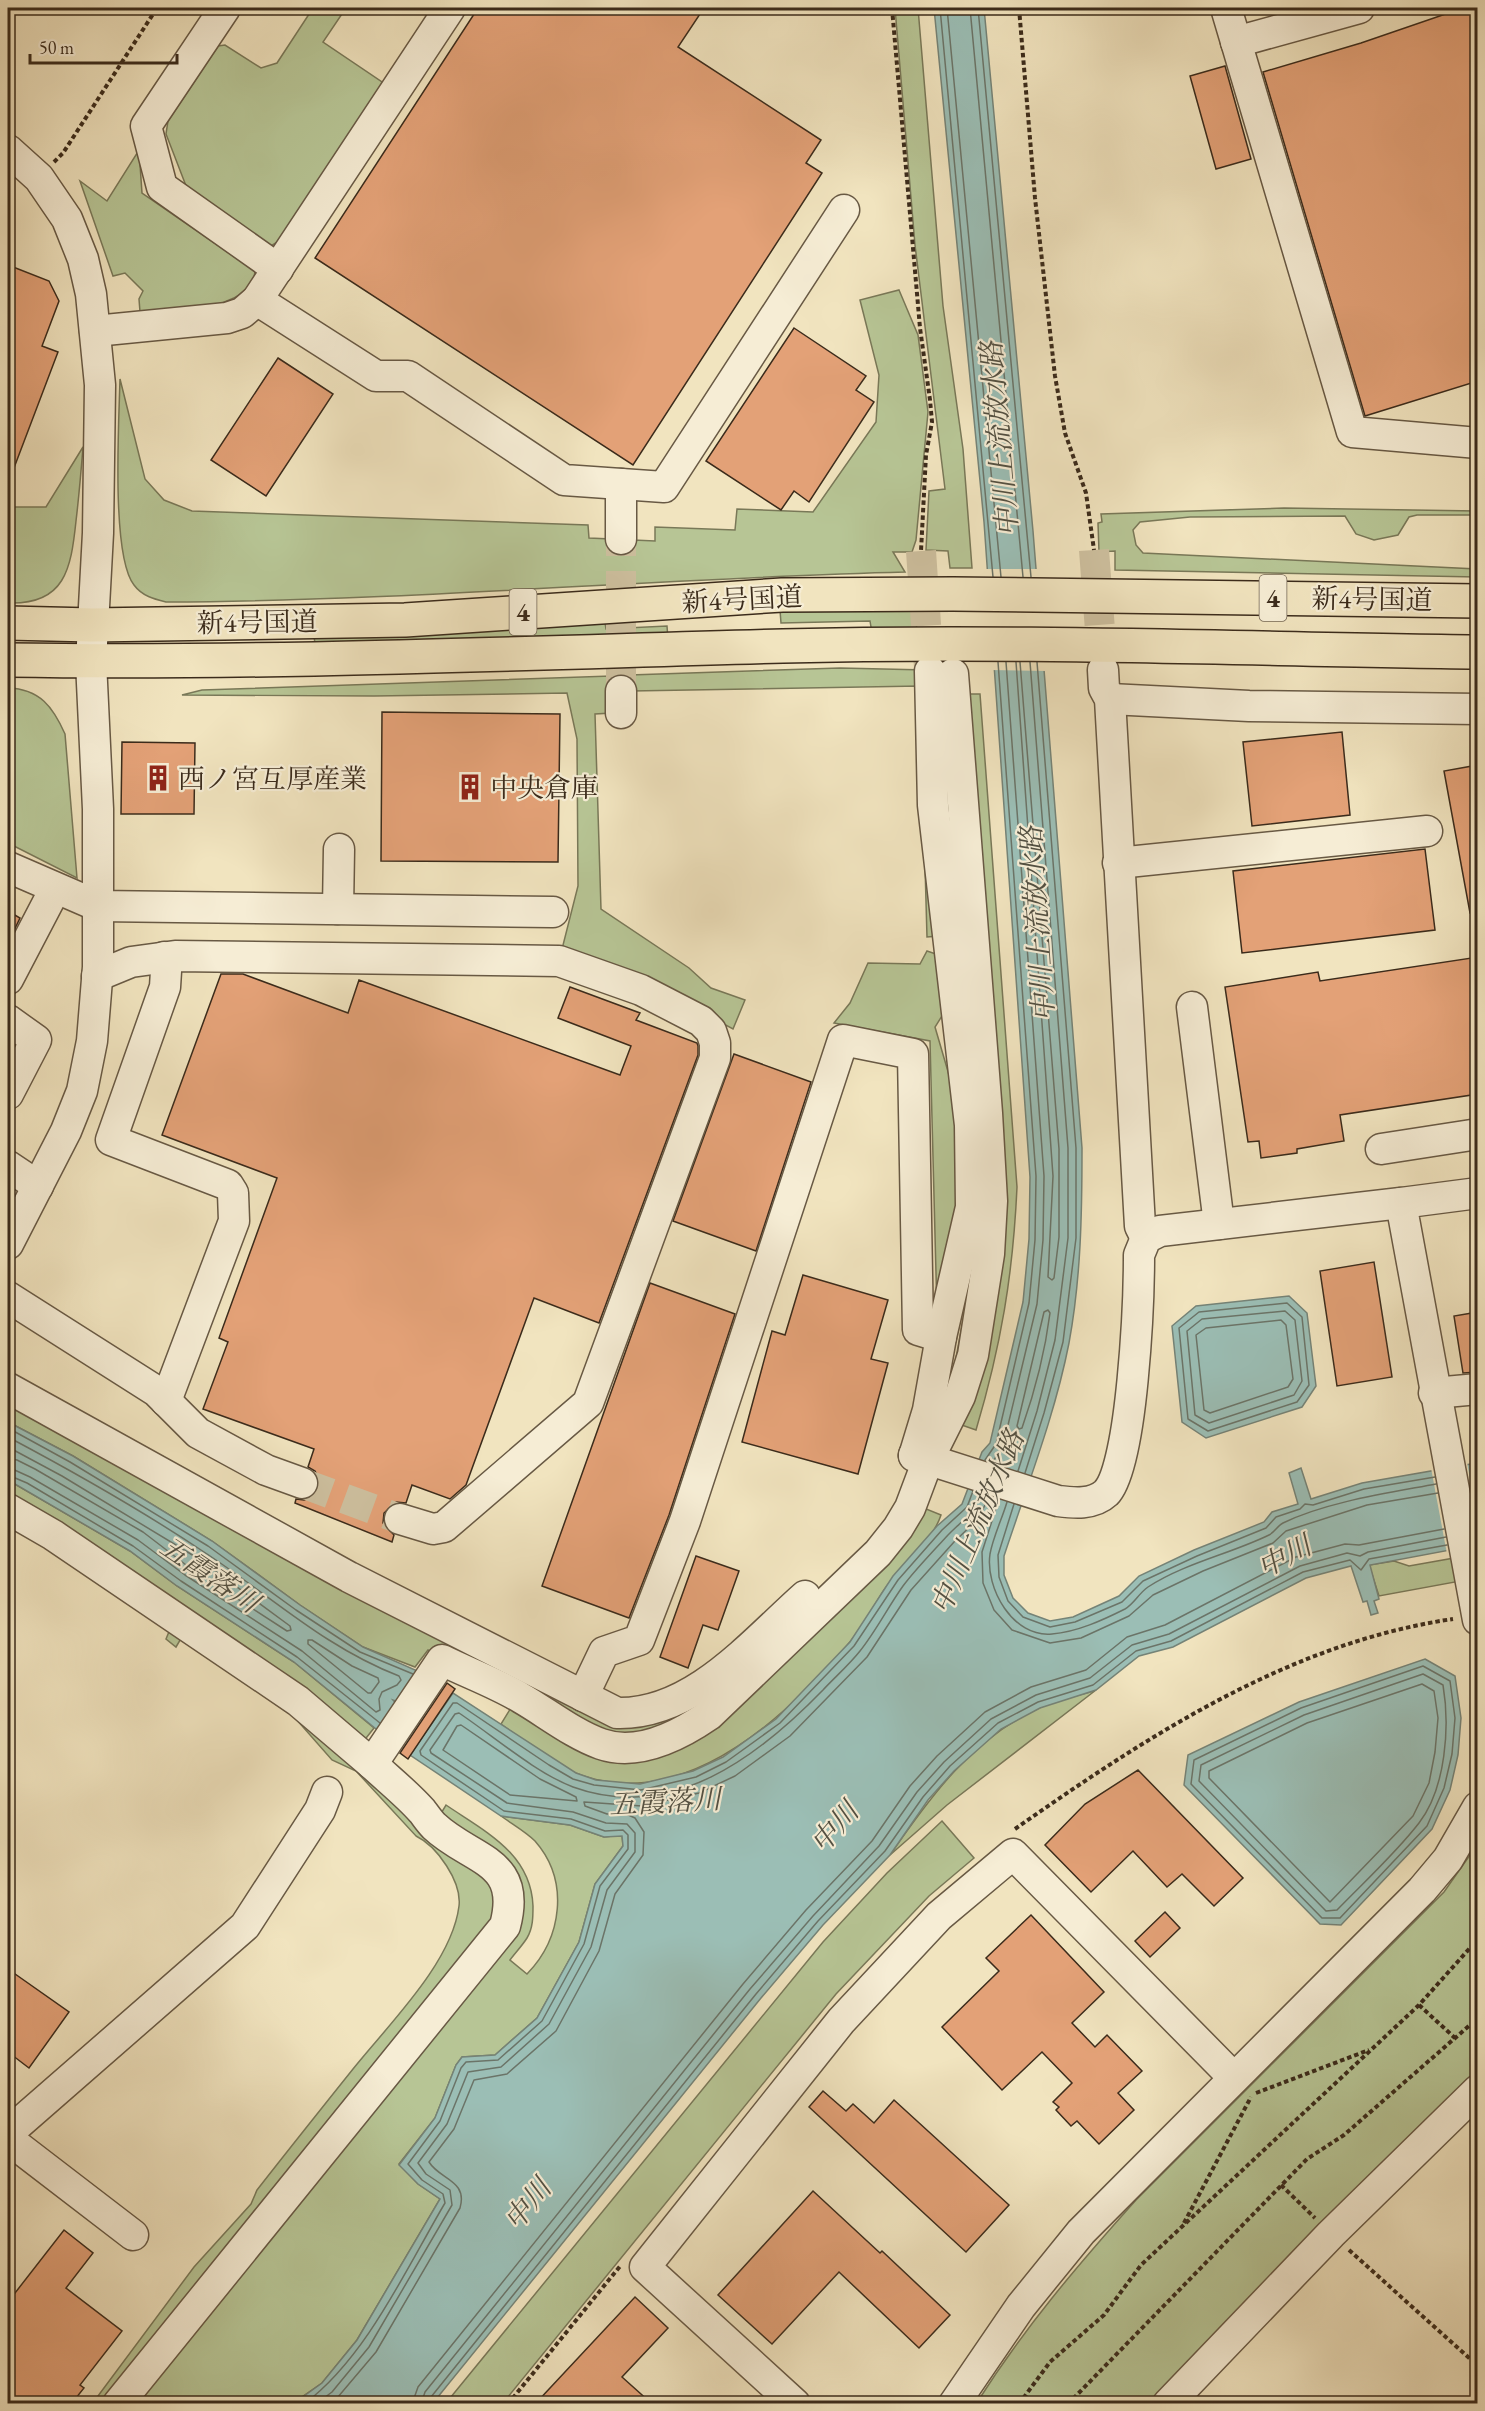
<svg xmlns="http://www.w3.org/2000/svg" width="1485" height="2411" font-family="'EB Garamond','Noto Serif JP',serif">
	<rect width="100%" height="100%" fill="#f1e4bf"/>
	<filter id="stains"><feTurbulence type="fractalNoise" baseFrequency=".00333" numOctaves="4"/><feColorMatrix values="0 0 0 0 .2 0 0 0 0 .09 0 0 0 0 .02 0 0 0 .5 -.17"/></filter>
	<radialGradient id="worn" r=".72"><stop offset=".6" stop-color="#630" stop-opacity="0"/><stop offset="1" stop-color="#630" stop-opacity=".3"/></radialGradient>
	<g fill="#b7c595" stroke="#797858" stroke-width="1.5">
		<path d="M313,8H346L323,42L385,84L282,239L271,246L188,191L166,134L168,121L218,46L225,45L261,68L277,63Z"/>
		<path d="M895,8H918L943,306L963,449L972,568H950L948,551L926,550L929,491L945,489L915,245Z"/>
		<path d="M139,150L142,193L255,271L253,285C223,313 179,309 140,312L139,299L143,291L125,273L113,276L80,181L107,201Z"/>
		<path d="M899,290L918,335L928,412L916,540L912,552H893L905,572C658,578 412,601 166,602C154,599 142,596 134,585C111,556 119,421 120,379L145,479L164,500L192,511L588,525L589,538L655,541V527L735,530L737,509L813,512L876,422L879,375L860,300Z"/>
		<path d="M83,447C81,472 79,496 76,521C71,569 65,605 8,603V507H46Z"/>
		<path d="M1284,508L1477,511L1478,515H1417L1409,517L1398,535L1374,540L1356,534L1345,516L1190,517L1140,522L1133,530L1136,545L1143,553L1477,569V577L1115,570V551L1099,552L1098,523L1102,522L1101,514Z"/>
		<path d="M915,609L917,631L872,633L870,621L781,623L780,610Z"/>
		<path d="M604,617L606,629L667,626L668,640L315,644L314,636Z"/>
		<path d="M840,668L926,670L939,936L927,937L920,686L631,691L630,675Z"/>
		<path d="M611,676L612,713L595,714L601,909L689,968L711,988L745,1000L733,1029L637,977L561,953L578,886L577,739L567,693L374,696L182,695L202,690Z"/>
		<path d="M8,688C40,689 53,707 65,734L77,878L8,843Z"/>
		<path d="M961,694H980L1017,1187C1013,1275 1001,1346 976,1430L953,1422L954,1369L968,1293L976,1221Z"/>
		<path d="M927,951L939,955L947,1008L935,1027L963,1123L966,1157L937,1312L930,1041L834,1023L850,1003L868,963L920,964Z"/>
		<path d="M8,1399L546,1692L682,1708L919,1506L941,1515C931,1545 901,1564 884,1590C873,1607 862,1627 849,1643C789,1714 695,1804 594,1779C559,1771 530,1745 501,1724L520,1693L428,1650L415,1667L363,1647L300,1605L212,1541L73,1456L8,1422Z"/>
		<path d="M8,1480L130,1551L177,1586L294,1662L374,1728L359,1747L8,1504Z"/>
		<path d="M1477,1554V1578L1379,1596L1369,1565L1394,1561L1409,1566Z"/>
		<path d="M173,1622C217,1649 267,1679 307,1713C351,1749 387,1793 431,1830L446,1805C484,1831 531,1853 533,1906C533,1917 533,1928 527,1938C522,1946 515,1953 510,1960L527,1974C562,1938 570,1881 535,1841C526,1832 512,1824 501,1816L570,1825L604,1837L622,1835L623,1846L595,1884L579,1942L537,2018L495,2055L462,2057L456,2065L435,2118L399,2164L418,2184L440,2199L357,2340L322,2383L293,2403L92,2404L194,2267L251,2204L257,2190C289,2149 321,2109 353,2069C388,2025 452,1963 459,1906C462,1882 437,1846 416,1836L356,1771L332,1760L274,1694L183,1635L176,1647L166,1639Z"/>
		<path d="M1096,1690L947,1805L890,1855C930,1797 973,1738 1039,1708C1057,1700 1078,1696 1096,1690Z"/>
		<path d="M942,1821L974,1858L929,1896L836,1994L503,2403H446L823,1942L887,1873Z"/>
		<path d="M1477,1845V2080L1157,2403L976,2404C1024,2328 1077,2266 1136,2200L1444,1892Z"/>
	</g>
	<g fill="#9bbeb5" stroke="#758377" stroke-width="1.5">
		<path d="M934,8H984L1033,531L1082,1148C1082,1213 1081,1278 1069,1343C1055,1415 1027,1486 1004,1556V1575L1013,1598L1028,1613L1050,1621L1073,1617L1119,1596L1139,1576L1194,1550L1264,1522L1272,1512L1298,1504L1289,1473L1301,1468L1311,1499L1362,1483L1477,1463V1545L1370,1565L1379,1599L1374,1601L1378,1613L1371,1615L1367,1601L1363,1602L1351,1566L1306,1578L1173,1647L1139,1656L1096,1690L1040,1708L1001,1729L954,1771L928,1800L890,1855L823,1925L761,1998L433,2403L293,2404L322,2383L357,2340L440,2199L418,2184L399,2165L435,2118L456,2065L462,2057L495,2055L537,2018L579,1942L595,1884L623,1846L622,1836L604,1837L570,1825L501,1816L410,1755L453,1693L576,1773L596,1780L640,1784L693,1771L723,1757L776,1719L850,1642L893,1576L937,1526L962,1504L982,1452L990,1443L1023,1302L1029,1239L1030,1177L984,522Z"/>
		<path d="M1289,1296L1307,1313L1316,1386L1302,1407L1206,1438L1182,1422L1172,1326L1196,1306Z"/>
		<path d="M8,1422L73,1456L212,1541L300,1605L363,1647L422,1673L402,1703L393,1700L399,1707L381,1733L294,1662L177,1586L130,1551L8,1480Z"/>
		<path d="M1425,1659L1455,1676L1461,1718L1458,1755L1450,1790L1432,1829L1341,1925L1320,1924L1184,1785L1188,1755L1299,1702Z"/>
	</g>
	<g fill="#f1e4bf">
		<path d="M984,569H1039L1047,671L990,670Z"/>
		<path d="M1467,1462L1477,1517L1478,1548L1447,1554L1431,1468Z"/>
	</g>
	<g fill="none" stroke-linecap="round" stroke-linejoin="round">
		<g stroke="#6b7468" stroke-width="1.5">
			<path d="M940,8L993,577"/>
			<path d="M947,8L1001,577"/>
			<path d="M970,8L1023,577"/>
			<path d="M978,8L1031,577"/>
			<path d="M1016,662L1053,1176L1048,1277L1052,1280L1054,1278L1059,1237V1149L1020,662"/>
			<path d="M1287,1303L1302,1317L1309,1385L1297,1402L1208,1431L1188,1419L1179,1328L1199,1312Z"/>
			<path d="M1048,1310L1050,1313C1045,1352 1035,1391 1022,1428L1019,1429L1017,1426L1044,1312Z"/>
			<path d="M1285,1311L1295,1320L1302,1381L1294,1395L1209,1423L1195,1415L1187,1331L1202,1319Z"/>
			<path d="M1281,1320L1286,1325L1293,1379L1288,1387L1210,1413L1204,1410L1196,1335L1206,1328Z"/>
			<path d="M8,1428L70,1462L208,1546L296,1610L360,1652L413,1674"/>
			<path d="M8,1437C74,1472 141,1510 204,1552C270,1595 324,1647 399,1676L401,1680L397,1685L382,1692L379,1699L380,1710L376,1712L302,1651L185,1575L138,1540L30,1477L8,1467"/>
			<path d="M8,1447L62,1476L199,1559L290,1626L291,1630L287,1631L190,1568L143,1532L35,1469L17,1460L8,1458"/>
			<path d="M985,1460L996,1444L1029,1303L1035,1240L1036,1176L998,662"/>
			<path d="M992,1463L1003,1446L1037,1304L1043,1240L1044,1176L1006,662"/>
			<path d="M1018,1471L1037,1411L1055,1340L1068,1238V1148L1030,662"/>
			<path d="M1025,1473L1044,1413L1063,1342L1076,1238V1148L1037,662"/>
			<path d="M8,1475L27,1483L133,1546L181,1581L297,1657L380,1723"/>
			<path d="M999,1499L982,1552L983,1583L994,1610L1012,1630L1050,1643L1081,1638L1129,1616L1153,1595L1203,1571L1273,1543L1286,1531L1367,1505L1438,1493"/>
			<path d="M1007,1502C1002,1519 993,1537 990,1554C985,1588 1013,1638 1052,1634C1077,1632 1103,1620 1125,1609C1134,1604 1139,1593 1148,1587C1185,1563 1230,1554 1269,1535C1275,1532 1277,1526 1283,1523C1326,1502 1388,1493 1436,1484"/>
			<path d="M1014,1504L998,1555L999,1577L1008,1601L1023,1617L1050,1627L1075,1622L1122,1602L1143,1581L1197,1556L1266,1528L1276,1517L1300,1509L1305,1504L1313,1505L1364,1489L1435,1477"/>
			<path d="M308,1640H312L352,1666L378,1678L379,1682L371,1693H368L308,1644Z"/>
			<path d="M1423,1666L1450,1681L1455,1718L1452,1754L1444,1788L1427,1826L1340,1918H1322L1191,1784L1194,1760L1301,1708Z"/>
			<path d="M1423,1674L1443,1685C1450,1726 1446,1788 1419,1823C1395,1854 1364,1882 1337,1910L1326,1911L1199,1781L1201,1765L1304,1715Z"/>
			<path d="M1422,1684L1434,1691L1438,1718L1435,1752L1429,1783L1413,1816L1330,1902L1209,1778V1771L1307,1723Z"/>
			<path d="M461,1725L540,1779L576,1797L577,1801L510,1795L443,1750L457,1726Z"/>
			<path d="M304,2404C366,2358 406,2269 445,2203L443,2194L422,2180L408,2164L440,2121L461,2068L466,2062L498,2060L542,2021L584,1944L600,1886L628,1849V1835L623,1830L605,1831L571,1819L504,1811L421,1755L420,1751L453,1703H457L549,1765L573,1779L594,1785L641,1790L696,1777L726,1762L780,1723L854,1646L898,1580L942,1530L967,1507L973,1491"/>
			<path d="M316,2404L332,2392L369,2347L452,2205L450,2190L426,2174L418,2163L447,2124L468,2072L501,2067L549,2024L591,1947L607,1890L635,1852V1833L627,1824L606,1823L573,1812L507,1803L431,1753L430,1750L455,1714L459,1713C492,1735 536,1773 573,1787C672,1823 758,1757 823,1690C835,1677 849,1665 860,1651C876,1631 888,1607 903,1586C913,1572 935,1549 948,1535C963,1520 972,1515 980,1494"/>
			<path d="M332,2404L376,2352L460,2208C468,2180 440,2180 429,2162L454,2129L474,2080L507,2074L556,2031L599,1951L615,1894L643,1855L644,1832L635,1818L624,1813L607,1814L585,1806L584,1802L642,1806L699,1793L735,1776L790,1736L867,1657L911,1590L954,1542L979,1518L989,1496"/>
			<path d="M412,2404L418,2387L743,1984L806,1910L872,1841L910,1786L937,1756L985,1712L1031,1687L1086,1670L1127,1637L1165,1625L1296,1557L1345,1544L1359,1545L1444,1529"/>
			<path d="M421,2404L425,2392L750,1989L813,1916L879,1846L917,1792L944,1762L991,1719L1036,1695L1090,1678L1132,1645L1169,1634L1300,1566L1347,1553L1360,1556L1368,1552L1446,1537"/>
			<path d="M429,2404L431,2397L756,1994L818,1921L885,1851L923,1797L950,1766L998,1723L1038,1702L1093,1685L1136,1651L1171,1641L1303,1572L1350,1560L1361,1570L1369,1559L1447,1545"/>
		</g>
	</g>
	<g fill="#e3a177" stroke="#3b2b1b" stroke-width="1.5">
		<path d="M478,8H704L678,47L821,140L806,163L822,173L633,465L315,258Z"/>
		<path d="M1463,8H1478V381L1365,416L1263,72L1361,43Z"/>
		<path d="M1225,66L1251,159L1216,169L1190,76Z"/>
		<path d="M8,265L49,281L59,301L42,346L58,352L9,481Z"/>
		<path d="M794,328L866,376L856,390L874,402L809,502L794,491L781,510L706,461Z"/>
		<path d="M278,358L333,394L266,496L211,460Z"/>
		<path d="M382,712L560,714L558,862L381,861Z"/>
		<path d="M1342,732L1350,815L1252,826L1243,742Z"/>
		<path d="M122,742L195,743L194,814H121Z"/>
		<path d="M1478,765V912L1470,913L1444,771Z"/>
		<path d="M1425,849L1435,930L1242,953L1233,871Z"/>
		<path d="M8,911L20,918L8,943Z"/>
		<path d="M1478,957V1015L1471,1016L1478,1057V1094L1340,1115L1344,1141L1297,1149V1153L1261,1158L1259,1141L1248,1142L1225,987L1318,972L1320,981Z"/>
		<path d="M221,974H243L348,1013L359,980L620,1075L631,1046L558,1018L570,987L640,1013L636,1020L697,1043L698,1046V1055L599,1323L534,1298L466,1485L450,1499L412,1485L406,1503L396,1502L384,1513L383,1523L394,1535L392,1542L295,1503L296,1499L304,1500L313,1497L318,1489L319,1479L315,1471L308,1467L314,1449L203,1409L228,1342L219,1338L277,1178L162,1135Z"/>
		<path d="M734,1054L811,1082L756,1251L673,1221Z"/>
		<path d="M1374,1262L1392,1377L1337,1386L1320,1271Z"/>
		<path d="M803,1275L888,1300L871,1359L888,1363L858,1474L742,1442L772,1331L785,1335Z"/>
		<path d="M650,1283L735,1314L669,1515L629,1618L542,1586Z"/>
		<path d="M1478,1312V1372L1463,1373L1454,1316Z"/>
		<path d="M696,1556L739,1571L718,1630L703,1625L688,1668L660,1657Z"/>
		<path d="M447,1683L455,1689L408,1759L400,1753Z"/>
		<path d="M1138,1770L1243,1878L1214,1906L1182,1874L1167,1887L1133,1851L1091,1892L1045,1845L1085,1804Z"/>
		<path d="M1165,1912L1180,1928L1150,1957L1135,1941Z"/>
		<path d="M1031,1915L1104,1992L1072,2023L1095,2047L1107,2035L1142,2071L1118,2093L1134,2110L1099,2144L1077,2121L1071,2126L1056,2110L1059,2107L1053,2102L1072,2083L1042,2052L1002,2090L942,2027L999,1971L986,1958Z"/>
		<path d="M8,1969L69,2012L29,2068L8,2052Z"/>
		<path d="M823,2091L846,2111L853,2104L874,2123L894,2100L1009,2205L966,2252L809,2107Z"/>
		<path d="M813,2191L880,2253L882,2251L950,2315L919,2348L839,2272L772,2344L718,2295Z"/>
		<path d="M64,2230L93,2253L66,2288L122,2331L80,2385L84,2388L72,2403H8V2302Z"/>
		<path d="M635,2297L668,2328L622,2377L651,2403H536Z"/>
	</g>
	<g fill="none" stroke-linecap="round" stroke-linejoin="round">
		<g stroke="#cdbf9e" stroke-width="30" stroke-dasharray="30 15" stroke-linecap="butt">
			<path d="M1094,550L1103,670"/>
			<path d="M921,551L929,668"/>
			<path d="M621,691V539"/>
			<path d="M302,1483L400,1519"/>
		</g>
		<g stroke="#685944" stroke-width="33">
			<g id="minor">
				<path d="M225,8L146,126L162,187L278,269"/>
				<path d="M1226,8L1352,432L1478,443"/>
				<path d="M1236,42L1359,8"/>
				<path d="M8,150L39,178L67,219L83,259L91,294L100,385L98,533L91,662L98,809V967L92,1041L82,1091L66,1131L8,1244"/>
				<path d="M257,300L376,376H408L564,480L664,487L844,210"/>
				<path d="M95,331L227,318L242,313L257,300L450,8"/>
				<path d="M621,484V539"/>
				<path d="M1103,670L1104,688L1110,699L1140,1226L1146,1238"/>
				<path d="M621,691V713"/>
				<path d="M1110,699L1249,706L1478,709"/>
				<path d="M1118,863L1427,831"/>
				<path d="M8,867L98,906L553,912"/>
				<path d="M338,909L339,849"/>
				<path d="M164,957L166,971L165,987L111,1140L228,1185L233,1193L234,1221L166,1401"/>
				<path d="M97,976L131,962L175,956L559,961L641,990L701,1021L711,1031L715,1043V1058L588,1403L444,1527L433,1529L400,1519"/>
				<path d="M8,979L55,889"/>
				<path d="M1192,1007L1219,1224"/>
				<path d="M8,1020L36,1040L8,1094"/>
				<path d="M1381,1149L1478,1134"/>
				<path d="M8,1166L38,1186"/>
				<path d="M1478,1193L1401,1203L1478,1620"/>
				<path d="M8,1297L156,1391L198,1433L266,1470L302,1483"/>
				<path d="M8,1388L349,1577L617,1713C693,1715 752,1643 805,1596"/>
				<path d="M1434,1393L1478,1389"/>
				<path d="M914,1455L1058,1501C1074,1503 1093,1505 1106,1493C1133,1466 1139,1297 1139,1255L1146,1238L1160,1231L1401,1203"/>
				<path d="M914,1456L928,1410L941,1337L971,1207L970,1125L933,805L930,671"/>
				<path d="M8,1509L53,1535L298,1701L372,1764L442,1660C468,1673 496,1683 521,1698C547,1713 573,1734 601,1744C638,1757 680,1735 709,1715L878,1553L898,1528L910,1508L928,1460L960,1396L973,1355L989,1254L992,1201L987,1113L953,674"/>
				<path d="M583,1696L604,1652L639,1640L685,1521L843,1040L913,1054L918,1330L941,1337"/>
				<path d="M8,2133L245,1926L320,1810L327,1792"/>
				<path d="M8,2139L133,2235"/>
				<path d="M118,2404L505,1926C523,1859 471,1861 434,1826C429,1821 426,1816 422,1811C407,1794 388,1779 372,1764"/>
				<path d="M795,2404L645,2267L841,2021L939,1916L1013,1854L1234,2078"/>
				<path d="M954,2404L1021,2306L1081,2232L1422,1890L1448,1859L1478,1807"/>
				<path d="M1168,2404L1331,2234L1478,2090"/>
			</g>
		</g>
		<g stroke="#3b2b1b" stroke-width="36">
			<g id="highway">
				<path d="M8,623L92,625L405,620L782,595L953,594L1478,601"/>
				<path d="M8,660C266,664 525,653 783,646C1014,640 1246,649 1478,652"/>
			</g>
		</g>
		<g stroke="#3b2b1b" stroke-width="4" stroke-dasharray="4.5 3" stroke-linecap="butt">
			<path d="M892,8L920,328L930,400L932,422L926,455L921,551"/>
			<path d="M1019,8L1035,198L1055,376L1065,433L1086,493L1094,550"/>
			<path d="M54,162L63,153L157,8"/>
			<path d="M1015,1829C1148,1736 1289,1643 1453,1619"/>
			<path d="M1419,2005L1455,2038"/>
			<path d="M1256,2093L1369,2050"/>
			<path d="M1281,2185L1315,2218"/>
			<path d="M1184,2223L1251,2097"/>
			<path d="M1349,2250L1478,2366"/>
			<path d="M508,2404L621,2265"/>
			<path d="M1019,2404L1050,2362L1104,2315L1141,2265L1419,2005L1478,1939"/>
			<path d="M1068,2404L1307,2159L1344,2135L1478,2018"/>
		</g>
		<use href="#minor" stroke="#f6edd5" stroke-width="30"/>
		<use href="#highway" stroke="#f1e4bf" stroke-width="33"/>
	</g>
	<defs>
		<g id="building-bare" transform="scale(2.07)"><path d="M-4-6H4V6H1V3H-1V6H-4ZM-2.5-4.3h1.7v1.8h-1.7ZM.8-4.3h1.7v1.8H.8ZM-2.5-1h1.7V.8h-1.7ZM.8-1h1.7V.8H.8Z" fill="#8f2418" stroke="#f6edd5" stroke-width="2.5" paint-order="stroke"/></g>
	</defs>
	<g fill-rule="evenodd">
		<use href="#building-bare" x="158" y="778"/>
		<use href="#building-bare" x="470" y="787"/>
	</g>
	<g text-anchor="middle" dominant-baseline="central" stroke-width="4.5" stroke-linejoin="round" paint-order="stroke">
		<g fill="#f6edd5" stroke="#736553" stroke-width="1.5">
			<rect x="1259.5" y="575" width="27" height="46" rx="4.5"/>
			<rect x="509.5" y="589" width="27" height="46" rx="4.5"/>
		</g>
		<g font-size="26" font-weight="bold" fill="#3b2b1b">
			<text x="1273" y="598">4</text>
			<text x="523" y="612">4</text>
		</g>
		<g font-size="27" fill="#3b2b1b" stroke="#f6edd5">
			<text transform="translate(742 599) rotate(-3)">新4号国道</text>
			<text transform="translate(1372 599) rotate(1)">新4号国道</text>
			<text transform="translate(257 622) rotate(-1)">新4号国道</text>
		</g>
		<g font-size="27" fill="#3b2b1b" stroke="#f6edd5" text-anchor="start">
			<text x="178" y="778">西ノ宮互厚産業</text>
			<text x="490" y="787">中央倉庫</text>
		</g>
		<g font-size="28" font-style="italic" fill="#535042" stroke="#f6edd5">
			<text transform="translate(999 439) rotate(-95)">中川上流放水路</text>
			<text transform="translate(1037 924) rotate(-94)">中川上流放水路</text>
			<text transform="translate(977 1522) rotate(-67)">中川上流放水路</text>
			<text transform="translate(1284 1556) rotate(-28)">中川</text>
			<text transform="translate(210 1574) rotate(34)">五霞落川</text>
			<text transform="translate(665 1801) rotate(-3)">五霞落川</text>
			<text transform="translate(834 1827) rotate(-49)">中川</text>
			<text transform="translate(527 2204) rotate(-51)">中川</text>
		</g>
	</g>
	<rect width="1485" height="2411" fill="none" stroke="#f1e4bf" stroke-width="30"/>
	<rect x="9" y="9" width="1467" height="2393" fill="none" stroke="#3b2b1b" stroke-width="3"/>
	<rect x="15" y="15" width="1455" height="2381" fill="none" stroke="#3b2b1b" stroke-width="1.5"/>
	<path d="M30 54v9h147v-9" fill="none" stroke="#3b2b1b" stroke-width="3"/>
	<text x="39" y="54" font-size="18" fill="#3b2b1b" stroke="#f6edd5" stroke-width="4.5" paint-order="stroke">50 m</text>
	<rect width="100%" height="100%" filter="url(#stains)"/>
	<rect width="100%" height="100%" fill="url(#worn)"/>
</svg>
